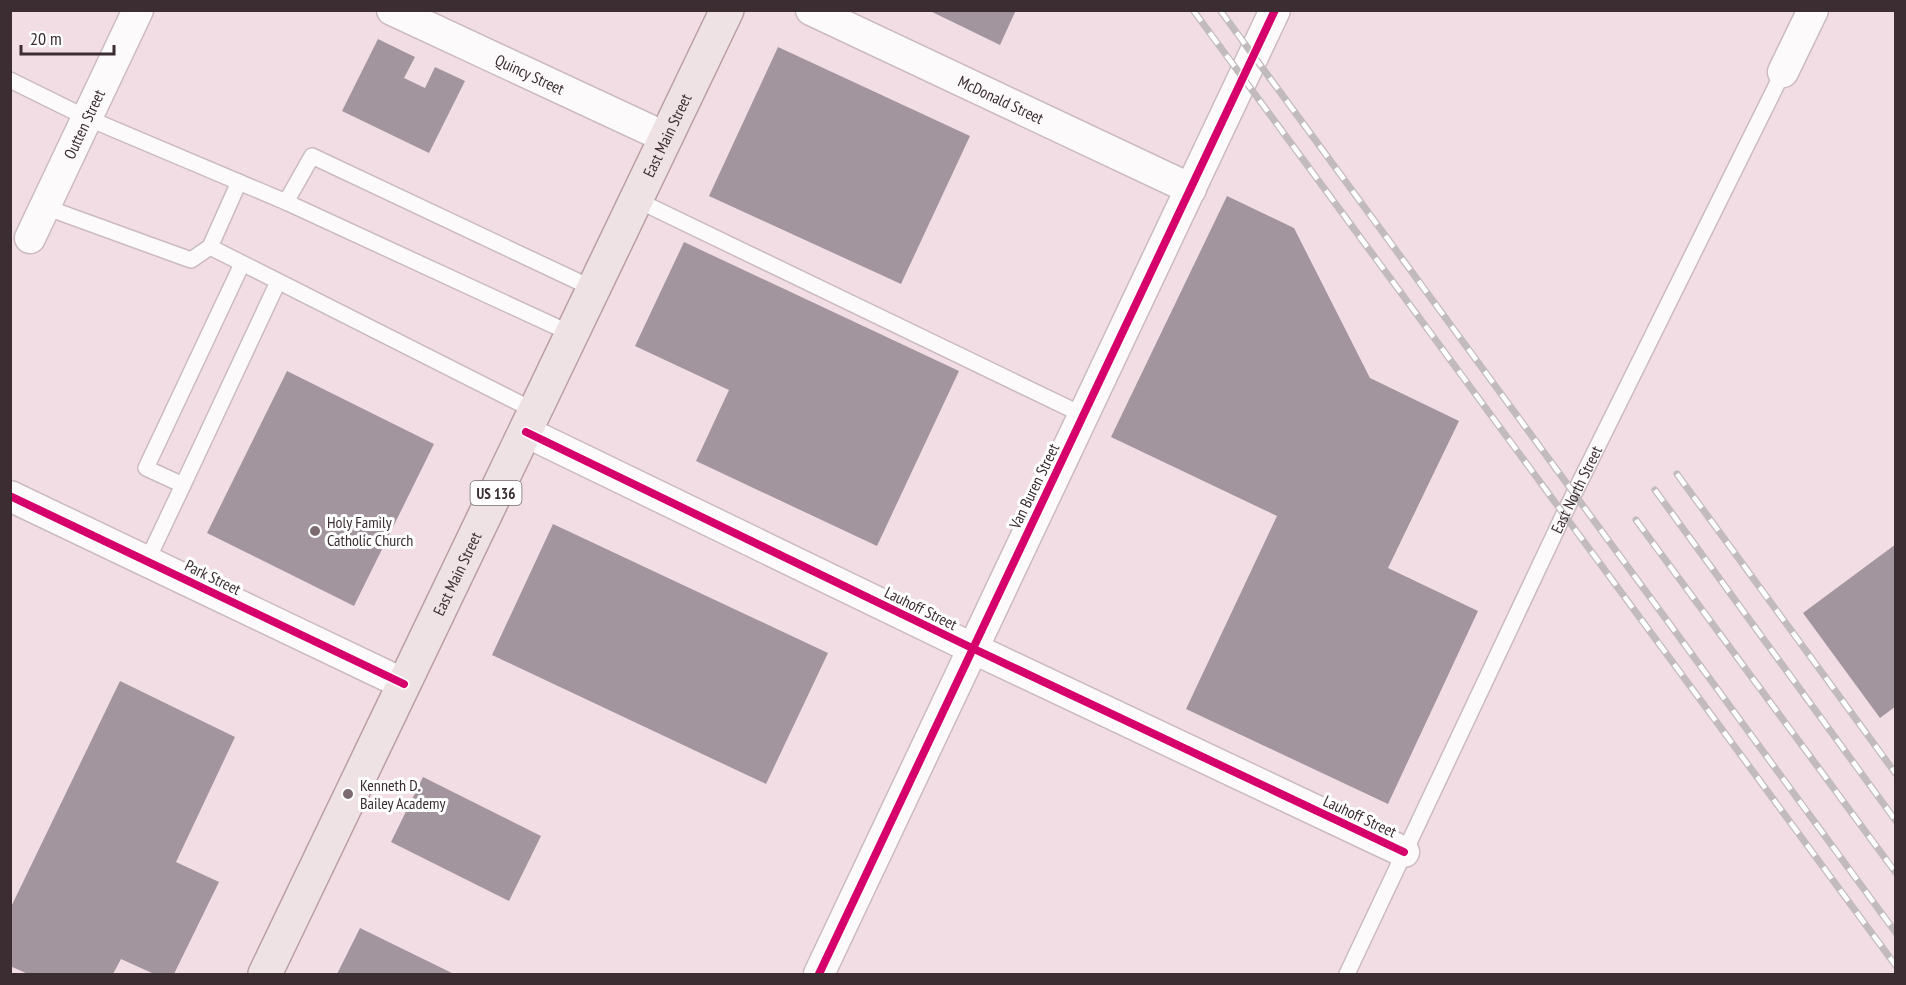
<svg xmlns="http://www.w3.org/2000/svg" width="1906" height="985" font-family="'PT Sans Narrow',sans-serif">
	<rect width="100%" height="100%" fill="#f2dde5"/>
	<g fill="#a3959e">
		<path d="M928,10H1016L1000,45Z"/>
		<path d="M378,39L415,57L404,78L425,88L435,67L465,81L429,153L342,111Z"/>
		<path d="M778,47L970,136L901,284L709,196Z"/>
		<path d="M1227,196L1294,228L1370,378L1459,421L1388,568L1478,611L1388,804L1186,709L1277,516L1111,437Z"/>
		<path d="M684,242L959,371L877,546L696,461L729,390L635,346Z"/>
		<path d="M287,371L434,444L354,606L207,533Z"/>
		<path d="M553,524L828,653L766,784L492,655Z"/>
		<path d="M1896,544V706L1880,718L1803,613Z"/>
		<path d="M120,681L235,737L176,862L219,882L174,974H154L121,959L113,974H28L10,966V909Z"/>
		<path d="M423,777L541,836L509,901L391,842Z"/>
		<path d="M360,928L454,974H337Z"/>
	</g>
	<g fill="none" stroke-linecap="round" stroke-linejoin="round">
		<g stroke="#cbbbc1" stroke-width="18">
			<g id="lane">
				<path d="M10,80L85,117L286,202"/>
				<path d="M239,182L210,247L535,411"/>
				<path d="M637,200L1083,415"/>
				<path d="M45,207L191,260L210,247"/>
				<path d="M572,334L286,202L312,156L594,289"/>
				<path d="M183,485L278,282"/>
				<path d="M147,561L183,485L146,468L242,264"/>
				<path id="s1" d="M1347,974L1564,514L1783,72"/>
			</g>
		</g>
		<g stroke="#cbbbc1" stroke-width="33">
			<g id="street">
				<path id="s2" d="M392,10L667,138"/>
				<path id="s3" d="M811,10L1191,189"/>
				<path d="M1783,72L1813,10"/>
				<path id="s4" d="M30,238L138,10"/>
				<path d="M526,432L972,648L1404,852"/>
				<path d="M10,496L404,684"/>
				<path d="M819,974L1275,10"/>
			</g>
		</g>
		<g stroke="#ba9fa4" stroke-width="36">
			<g id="primary">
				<path id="s5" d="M265,974L727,10"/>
			</g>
		</g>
		<use href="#lane" stroke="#fdfafb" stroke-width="15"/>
		<use href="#street" stroke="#fdfafb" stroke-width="30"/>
		<use href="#primary" stroke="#efe2e4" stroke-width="33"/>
		<g stroke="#c1bbbd" stroke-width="7">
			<g id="rail">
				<path d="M1193,10L1896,966"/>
				<path d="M1220,10L1896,933"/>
				<path d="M1677,474L1896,774"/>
				<path d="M1655,490L1896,821"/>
				<path d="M1636,520L1896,873"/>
			</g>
		</g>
		<use href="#rail" stroke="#fff" stroke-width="4.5" stroke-dasharray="14" stroke-linecap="butt"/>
		<g stroke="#fff" stroke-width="11">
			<g id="cycleway">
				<path d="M526,432L972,648L1404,852"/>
				<path d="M10,496L404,684"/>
				<path d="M819,974L1275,10"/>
			</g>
		</g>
		<use href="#cycleway" stroke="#d6006c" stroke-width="8"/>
	</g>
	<g fill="#7b6b71" stroke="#fff" stroke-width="2">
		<circle cx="315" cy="531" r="6"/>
		<circle cx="348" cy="794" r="6"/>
	</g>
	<g text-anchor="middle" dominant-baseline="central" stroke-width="6" stroke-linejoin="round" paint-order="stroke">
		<rect fill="#fff" stroke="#766c70" stroke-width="1.5" x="470.5" y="481" width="51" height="24" rx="4.5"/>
		<g font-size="15" font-weight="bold" fill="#3b2d32">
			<text x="496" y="493">US 136</text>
		</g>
		<g font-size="16" fill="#3b2d32" stroke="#fff">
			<text stroke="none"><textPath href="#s2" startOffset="152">Quincy Street</textPath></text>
			<text stroke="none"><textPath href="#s3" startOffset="210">McDonald Street</textPath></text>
			<text stroke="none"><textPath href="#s4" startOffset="126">Outten Street</textPath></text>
			<text stroke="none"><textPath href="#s5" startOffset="930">East Main Street</textPath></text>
			<text transform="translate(1034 486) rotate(-64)">Van Buren Street</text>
			<text stroke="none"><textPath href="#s1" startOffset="536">East North Street</textPath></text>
			<text stroke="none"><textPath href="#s5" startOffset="444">East Main Street</textPath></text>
			<text transform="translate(213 577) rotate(26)">Park Street</text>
			<text transform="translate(921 608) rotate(26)">Lauhoff Street</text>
			<text transform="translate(1360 816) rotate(25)">Lauhoff Street</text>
		</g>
		<g font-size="16" fill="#3b2d32" stroke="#fff" text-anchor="start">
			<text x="327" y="522">Holy Family<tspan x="327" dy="18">Catholic Church</tspan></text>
			<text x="360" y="785">Kenneth D.<tspan x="360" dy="18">Bailey Academy</tspan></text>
		</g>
	</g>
	<rect width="1906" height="985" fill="none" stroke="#3b2d32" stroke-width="24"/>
	<path d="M21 45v9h93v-9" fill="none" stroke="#3b2d32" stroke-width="3"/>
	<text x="30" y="45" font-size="18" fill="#3b2d32" stroke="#ffffff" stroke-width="4.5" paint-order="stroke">20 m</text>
</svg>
